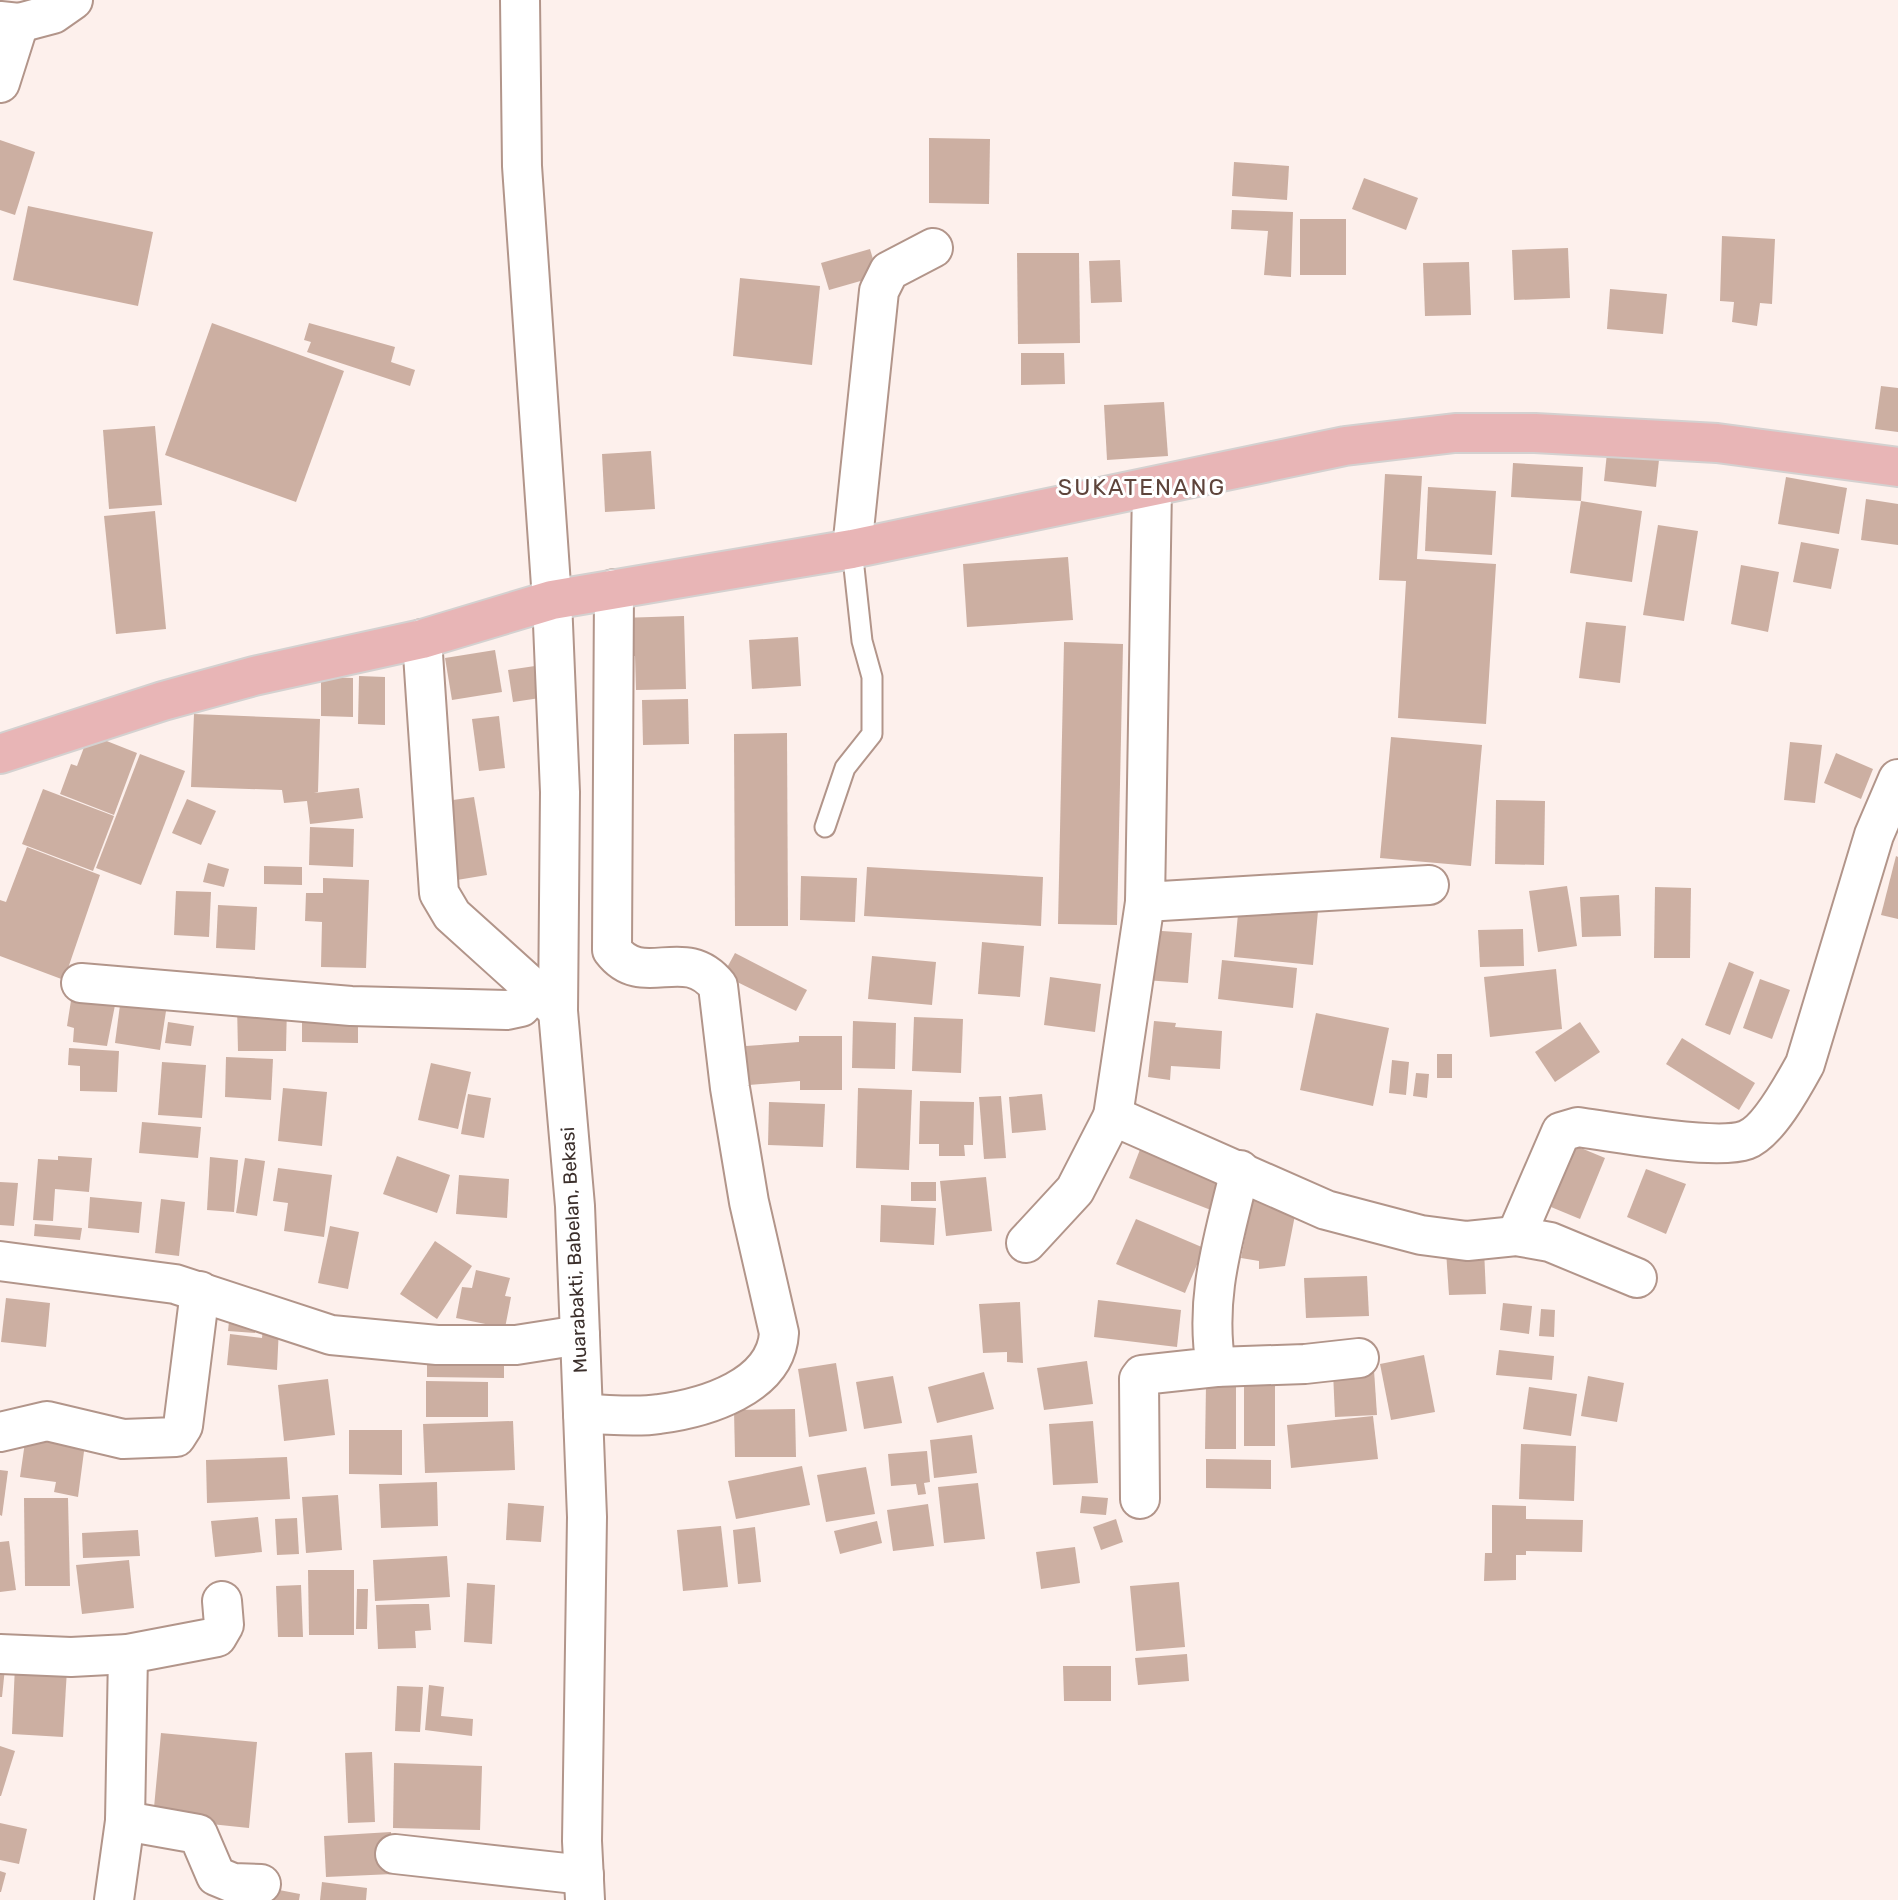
<svg xmlns="http://www.w3.org/2000/svg" width="1898" height="1900" font-family="Rubik,sans-serif">
	<rect width="100%" height="100%" fill="#fdf0ec"/>
	<g fill="#ccafa2">
		<path d="M929,138L990,139L989,204L929,203Z"/>
		<path d="M0,140L35,152L15,215L0,210Z"/>
		<path d="M1234,162L1289,166L1287,200L1232,196Z"/>
		<path d="M1364,178L1418,198L1406,230L1352,209Z"/>
		<path d="M28,206L153,232L138,306L13,280Z"/>
		<path d="M1232,210L1293,212L1291,277L1264,275L1268,231L1231,229Z"/>
		<rect x="1300" y="219" width="46" height="56"/>
		<path d="M1722,236L1775,239L1772,304L1760,303L1757,326L1732,322L1734,302L1720,301Z"/>
		<path d="M1568,248L1570,298L1514,300L1512,250Z"/>
		<path d="M870,249L878,276L829,290L821,263Z"/>
		<path d="M1017,253H1079L1080,343L1018,344Z"/>
		<path d="M1120,260L1122,302L1091,303L1089,261Z"/>
		<path d="M1469,262L1471,315L1425,316L1423,263Z"/>
		<path d="M740,278L820,286L812,365L733,356Z"/>
		<path d="M1610,289L1667,294L1663,334L1607,329Z"/>
		<path d="M212,323L344,371L296,502L165,455Z"/>
		<path d="M309,323L395,347L391,362L415,370L410,386L307,352L311,342L304,340Z"/>
		<path d="M1021,353H1064L1065,384L1021,385Z"/>
		<path d="M1881,386L1898,388V432L1875,429Z"/>
		<path d="M1164,402L1168,456L1107,460L1104,405Z"/>
		<path d="M155,426L162,505L109,509L103,430Z"/>
		<path d="M651,451L655,509L605,512L602,454Z"/>
		<path d="M1607,453L1659,460L1656,487L1604,481Z"/>
		<path d="M1513,463L1583,467L1581,501L1642,511L1632,582L1570,573L1581,501L1511,497Z"/>
		<path d="M1385,474L1422,476L1417,559L1496,564L1486,724L1398,718L1406,581L1379,580Z"/>
		<path d="M1786,477L1847,488L1839,534L1778,524Z"/>
		<path d="M1428,487L1496,491L1492,555L1425,551Z"/>
		<path d="M1866,499L1898,504V545L1861,540Z"/>
		<path d="M155,511L166,629L116,634L104,516Z"/>
		<path d="M1658,525L1698,531L1684,621L1643,615Z"/>
		<path d="M1801,542L1839,549L1831,589L1793,582Z"/>
		<path d="M1068,557L1073,620L967,627L963,564Z"/>
		<path d="M1741,565L1779,572L1768,632L1731,624Z"/>
		<path d="M684,616L686,689L636,690L635,656L620,657L619,618Z"/>
		<path d="M1586,622L1626,626L1620,683L1579,678Z"/>
		<path d="M798,637L801,686L752,689L749,640Z"/>
		<path d="M1064,642L1123,644L1117,925L1058,924Z"/>
		<path d="M495,650L502,692L452,700L445,658Z"/>
		<path d="M535,666L540,698L513,702L508,670Z"/>
		<path d="M359,676L385,677V725L358,724Z"/>
		<path d="M321,677L353,678V717L321,716Z"/>
		<path d="M688,699L689,744L643,745L642,700Z"/>
		<path d="M194,714L320,719L318,792L314,793L359,788L363,818L310,824L307,801L284,803L282,790L191,787Z"/>
		<path d="M499,716L505,768L479,771L472,719Z"/>
		<path d="M787,733L788,926H735L734,734Z"/>
		<path d="M89,734L137,753L114,815L60,794L71,764L77,766Z"/>
		<path d="M1391,737L1482,745L1471,866L1380,858Z"/>
		<path d="M1790,742L1822,745L1815,803L1784,800Z"/>
		<path d="M1836,753L1873,769L1861,799L1824,783Z"/>
		<path d="M140,754L185,771L141,885L96,868Z"/>
		<path d="M43,789L114,816L93,871L22,844Z"/>
		<path d="M474,797L487,875L451,881L439,802Z"/>
		<path d="M187,799L216,811L201,845L172,833Z"/>
		<path d="M1496,800L1545,801L1544,865L1495,864Z"/>
		<path d="M310,827L354,829L353,867L309,865Z"/>
		<path d="M27,847L100,875L64,980L0,956V900L6,902Z"/>
		<path d="M1896,856L1898,857V919L1881,915Z"/>
		<path d="M208,863L229,869L224,887L203,882Z"/>
		<path d="M264,866L302,867V885L264,884Z"/>
		<path d="M867,867L1043,877L1041,926L864,916Z"/>
		<path d="M801,876L857,878L855,922L800,920Z"/>
		<path d="M323,878L369,880L366,968L321,967L322,922L305,921L306,893H323Z"/>
		<path d="M1567,886L1577,946L1538,952L1529,891Z"/>
		<path d="M1655,887L1691,888L1690,958H1654Z"/>
		<path d="M176,891L211,892L209,937L174,935Z"/>
		<path d="M1619,895L1621,936L1582,937L1580,897Z"/>
		<path d="M1239,903L1318,911L1313,965L1234,957Z"/>
		<path d="M218,905L257,907L255,950L216,948Z"/>
		<path d="M1523,929L1524,966L1480,967L1478,930Z"/>
		<path d="M1147,930L1192,933L1188,983L1144,980Z"/>
		<path d="M982,942L1024,946L1020,997L978,994Z"/>
		<path d="M735,953L807,990L796,1011L723,975Z"/>
		<path d="M872,956L936,962L932,1005L868,999Z"/>
		<path d="M1222,960L1297,968L1293,1008L1218,999Z"/>
		<path d="M1729,962L1754,972L1730,1035L1705,1025Z"/>
		<path d="M1556,969L1562,1029L1490,1037L1484,977Z"/>
		<path d="M1050,977L1101,984L1095,1032L1044,1025Z"/>
		<path d="M1760,979L1790,990L1772,1039L1743,1028Z"/>
		<path d="M73,988L117,995L107,1046L73,1042L74,1028L67,1026Z"/>
		<path d="M120,1005L166,1011L160,1050L115,1043Z"/>
		<path d="M237,1005H287L286,1051H238Z"/>
		<path d="M302,1010L358,1011V1043L302,1042Z"/>
		<path d="M1316,1013L1389,1028L1373,1106L1300,1090Z"/>
		<path d="M914,1017L963,1019L961,1073L912,1071Z"/>
		<path d="M853,1021L896,1023L895,1069L852,1068Z"/>
		<path d="M1154,1021L1176,1023L1175,1027L1222,1031L1220,1069L1171,1066L1170,1080L1148,1077Z"/>
		<path d="M168,1022L194,1026L191,1046L165,1043Z"/>
		<path d="M1580,1022L1600,1052L1555,1082L1535,1052Z"/>
		<path d="M799,1036H842V1090H800V1081L749,1085L746,1046L799,1042Z"/>
		<path d="M1682,1038L1755,1083L1739,1110L1666,1064Z"/>
		<path d="M69,1048L119,1051L117,1092L80,1091V1066L68,1065Z"/>
		<rect x="1437" y="1054" width="15" height="24"/>
		<path d="M226,1057L273,1059L271,1100L225,1097Z"/>
		<path d="M1392,1060L1409,1062L1406,1095L1389,1093Z"/>
		<path d="M162,1062L206,1065L202,1118L158,1115Z"/>
		<path d="M431,1063L471,1072L458,1129L418,1120Z"/>
		<path d="M1416,1073L1429,1074L1427,1098L1413,1096Z"/>
		<path d="M283,1088L327,1092L322,1146L278,1141Z"/>
		<path d="M858,1088L912,1090L909,1170L856,1168Z"/>
		<path d="M468,1094L491,1098L484,1138L461,1134Z"/>
		<path d="M1042,1094L1046,1130L1012,1133L1009,1097Z"/>
		<path d="M1001,1096L1006,1158L984,1159L979,1097Z"/>
		<path d="M920,1101L974,1102L973,1145H964L965,1156H939V1144H919Z"/>
		<path d="M769,1102L825,1104L823,1147L768,1145Z"/>
		<path d="M142,1122L201,1127L198,1158L139,1153Z"/>
		<path d="M1146,1134L1238,1170L1221,1214L1129,1178Z"/>
		<path d="M1576,1146L1605,1158L1580,1219L1551,1207Z"/>
		<path d="M58,1156L92,1158L89,1192L55,1189L53,1221L33,1220L38,1159L58,1160Z"/>
		<path d="M397,1156L450,1175L437,1213L383,1194Z"/>
		<path d="M210,1157L238,1160L234,1212L207,1210Z"/>
		<path d="M245,1158L265,1161L257,1216L236,1213Z"/>
		<path d="M278,1168L332,1175L324,1237L284,1231L288,1203L273,1201Z"/>
		<path d="M1646,1169L1686,1184L1666,1234L1627,1217Z"/>
		<path d="M459,1175L509,1179L507,1218L456,1214Z"/>
		<path d="M986,1177L992,1231L946,1236L940,1181Z"/>
		<path d="M0,1182L18,1183L14,1226L0,1225Z"/>
		<rect x="911" y="1182" width="25" height="19"/>
		<path d="M1253,1196L1297,1205L1285,1266L1259,1269V1261L1241,1258Z"/>
		<path d="M90,1197L142,1202L139,1233L88,1228Z"/>
		<path d="M161,1199L185,1202L179,1256L155,1253Z"/>
		<path d="M881,1205L936,1208L934,1245L880,1242Z"/>
		<path d="M1136,1219L1204,1248L1185,1293L1116,1264Z"/>
		<path d="M35,1224L82,1228L80,1240L34,1236Z"/>
		<path d="M330,1226L359,1232L348,1289L318,1283Z"/>
		<path d="M435,1241L472,1266L437,1319L400,1294Z"/>
		<path d="M1484,1249L1486,1294L1449,1295L1446,1251Z"/>
		<path d="M476,1270L510,1278L505,1296L511,1297L505,1328L456,1318L462,1287L472,1288Z"/>
		<path d="M1367,1276L1369,1316L1306,1318L1304,1278Z"/>
		<path d="M6,1298L50,1303L46,1347L1,1342Z"/>
		<path d="M1098,1300L1181,1310L1177,1347L1094,1337Z"/>
		<path d="M1020,1302L1023,1363L1007,1362V1352L983,1353L979,1304Z"/>
		<path d="M1503,1303L1532,1306L1529,1334L1500,1330Z"/>
		<path d="M1541,1309L1555,1310L1554,1337L1539,1336Z"/>
		<path d="M230,1312L256,1315L255,1333L228,1331Z"/>
		<path d="M263,1327H279L277,1370L227,1365L230,1334L262,1338Z"/>
		<path d="M1499,1350L1554,1356L1552,1380L1496,1375Z"/>
		<path d="M1424,1355L1435,1412L1391,1420L1380,1364Z"/>
		<path d="M427,1356H504V1378L427,1377Z"/>
		<path d="M1087,1361L1093,1404L1044,1410L1037,1368Z"/>
		<path d="M836,1363L847,1431L809,1437L798,1369Z"/>
		<path d="M1374,1370L1377,1415L1335,1417L1333,1372Z"/>
		<path d="M984,1372L994,1409L937,1423L928,1387Z"/>
		<path d="M893,1376L902,1423L864,1429L856,1382Z"/>
		<path d="M1588,1376L1624,1383L1617,1422L1581,1416Z"/>
		<path d="M328,1379L335,1435L284,1441L278,1385Z"/>
		<rect x="1244" y="1379" width="31" height="67"/>
		<path d="M426,1381L488,1382V1417H426Z"/>
		<path d="M1206,1384H1236V1449H1205Z"/>
		<path d="M1529,1387L1577,1394L1571,1436L1523,1429Z"/>
		<path d="M795,1409L796,1457H735L734,1410Z"/>
		<path d="M1373,1416L1378,1459L1291,1468L1287,1425Z"/>
		<path d="M513,1421L515,1470L425,1473L423,1424Z"/>
		<path d="M1093,1421L1098,1483L1053,1485L1049,1424Z"/>
		<path d="M349,1430H402V1475L349,1474Z"/>
		<path d="M26,1435L85,1444L78,1497L54,1492L56,1482L20,1477Z"/>
		<path d="M972,1435L977,1473L934,1478L930,1440Z"/>
		<path d="M1521,1444L1576,1446L1574,1501L1519,1499Z"/>
		<path d="M927,1451L930,1482L924,1483L926,1494L918,1495L916,1484L891,1486L888,1454Z"/>
		<path d="M287,1457L290,1499L207,1503L206,1460Z"/>
		<path d="M1206,1459L1271,1460V1489L1206,1488Z"/>
		<path d="M802,1466L810,1505L736,1519L728,1481Z"/>
		<path d="M866,1467L875,1514L826,1522L817,1475Z"/>
		<path d="M0,1470L8,1471L2,1516L0,1515Z"/>
		<path d="M437,1482L438,1526L381,1528L379,1484Z"/>
		<path d="M978,1483L985,1539L944,1543L938,1487Z"/>
		<path d="M338,1495L342,1550L306,1553L302,1497Z"/>
		<path d="M1082,1496L1108,1498L1106,1515L1080,1513Z"/>
		<path d="M24,1498H68L70,1586H25Z"/>
		<path d="M508,1503L544,1506L541,1542L506,1540Z"/>
		<path d="M928,1504L934,1546L893,1551L887,1510Z"/>
		<path d="M1492,1505L1526,1506V1519L1583,1520L1582,1552L1526,1551V1555H1516V1580L1484,1581L1485,1553H1492Z"/>
		<path d="M258,1517L262,1552L215,1557L211,1521Z"/>
		<path d="M297,1518L299,1554L277,1555L275,1519Z"/>
		<path d="M1116,1519L1123,1542L1101,1550L1093,1527Z"/>
		<path d="M877,1521L882,1543L840,1554L834,1531Z"/>
		<path d="M721,1526L728,1587L683,1591L677,1530Z"/>
		<path d="M755,1527L761,1582L738,1584L733,1530Z"/>
		<path d="M138,1530L140,1556L83,1558L82,1533Z"/>
		<path d="M9,1541L16,1590L0,1592V1542Z"/>
		<path d="M1075,1547L1080,1583L1041,1589L1036,1552Z"/>
		<path d="M447,1556L450,1597L375,1601L373,1560Z"/>
		<path d="M129,1560L134,1608L82,1614L76,1565Z"/>
		<path d="M308,1570H354V1635H309Z"/>
		<path d="M1179,1582L1185,1647L1136,1651L1130,1586Z"/>
		<path d="M467,1583L495,1585L492,1644L464,1642Z"/>
		<path d="M301,1585L303,1637H278L276,1586Z"/>
		<path d="M357,1589H368L367,1629H356Z"/>
		<path d="M415,1604H429L431,1630L415,1631L416,1648L378,1649L376,1605Z"/>
		<path d="M1187,1654L1189,1681L1138,1685L1135,1658Z"/>
		<path d="M15,1665L67,1669L63,1737L12,1734Z"/>
		<path d="M1063,1666H1111V1701H1064Z"/>
		<path d="M0,1668H5L2,1697H0Z"/>
		<path d="M429,1685L444,1687L441,1716L473,1719L472,1736L425,1730Z"/>
		<path d="M397,1686L423,1687L420,1732L395,1731Z"/>
		<path d="M161,1733L257,1742L249,1828L153,1818Z"/>
		<path d="M0,1746L15,1751L1,1796H0Z"/>
		<path d="M372,1752L375,1822L348,1823L345,1753Z"/>
		<path d="M394,1763L482,1766L480,1830L393,1828Z"/>
		<path d="M0,1823L27,1829L19,1864L0,1860Z"/>
		<path d="M391,1832L393,1874L326,1877L324,1836Z"/>
		<path d="M0,1871L6,1873L1,1892H0Z"/>
		<path d="M322,1882L367,1888L366,1900H320Z"/>
		<path d="M274,1889L300,1894L299,1900H272Z"/>
	</g>
	<g fill="none" stroke-linecap="round" stroke-linejoin="round">
		<g stroke="#b2958a" stroke-width="23">
			<path id="service" d="M825,827L845,768L872,734V677L862,641L852,549"/>
		</g>
		<g stroke="#b2958a" stroke-width="42">
			<g id="minor">
				<path d="M520,0L522,166L552,600L560,792L558,1011L575,1206L587,1517L582,1841L585,1900"/>
				<path d="M0,21L19,23L0,83"/>
				<path d="M19,23L53,14L73,0"/>
				<path d="M1152,487L1145,902L1429,885"/>
				<path d="M852,549L879,291L889,271L933,248"/>
				<path d="M422,639L439,893L452,915L554,1007"/>
				<path d="M1145,902L1113,1116L1326,1210L1421,1235L1467,1241L1516,1236L1550,1242L1637,1278"/>
				<path d="M81,983L351,1006L507,1010L521,1007L535,990"/>
				<path d="M1516,1236L1561,1132L1578,1127C1613,1132 1716,1151 1746,1140C1768,1132 1794,1084 1805,1064L1874,835L1898,779"/>
				<path d="M1026,1243L1075,1190L1113,1116"/>
				<path d="M0,1261L175,1284L331,1335L437,1345H516L580,1335"/>
				<path d="M1216,1367L1305,1364L1359,1358"/>
				<path d="M583,1414C608,1414 635,1418 659,1414C705,1408 776,1387 779,1333L749,1202L730,1088L718,986C684,943 643,991 612,950L614,589"/>
				<path d="M0,1432L47,1421L123,1439L176,1437L183,1426L200,1291"/>
				<path d="M1140,1499L1139,1379L1142,1375L1216,1367C1204,1296 1224,1239 1240,1170"/>
				<path d="M0,1654L71,1657L128,1654L217,1637L224,1625L222,1601"/>
				<path d="M125,1821L198,1834L216,1876L233,1883L261,1884"/>
				<path d="M395,1854L584,1875"/>
				<path d="M114,1900L125,1821L128,1654"/>
			</g>
		</g>
		<g stroke="#d4d1d0" stroke-width="42">
			<path id="primary" d="M0,754L163,701L254,676L422,639L552,600L852,549L1345,446L1455,433H1535L1717,443L1898,467"/>
		</g>
		<use href="#service" stroke="#fff" stroke-width="19"/>
		<use href="#minor" stroke="#fff" stroke-width="38"/>
		<use href="#primary" stroke="#e8b5b6" stroke-width="38"/>
	</g>
	<g text-anchor="middle" dominant-baseline="central" stroke-width="6" stroke-linejoin="round" paint-order="stroke">
		<g font-size="19" fill="#3b2f2b" stroke="#fff">
			<text transform="translate(574 1250) rotate(-93)">Muarabakti, Babelan, Bekasi</text>
		</g>
		<g font-size="23" letter-spacing="2" fill="#5e443b" stroke="#fff">
			<text x="1142" y="487">SUKATENANG</text>
		</g>
	</g>
</svg>
